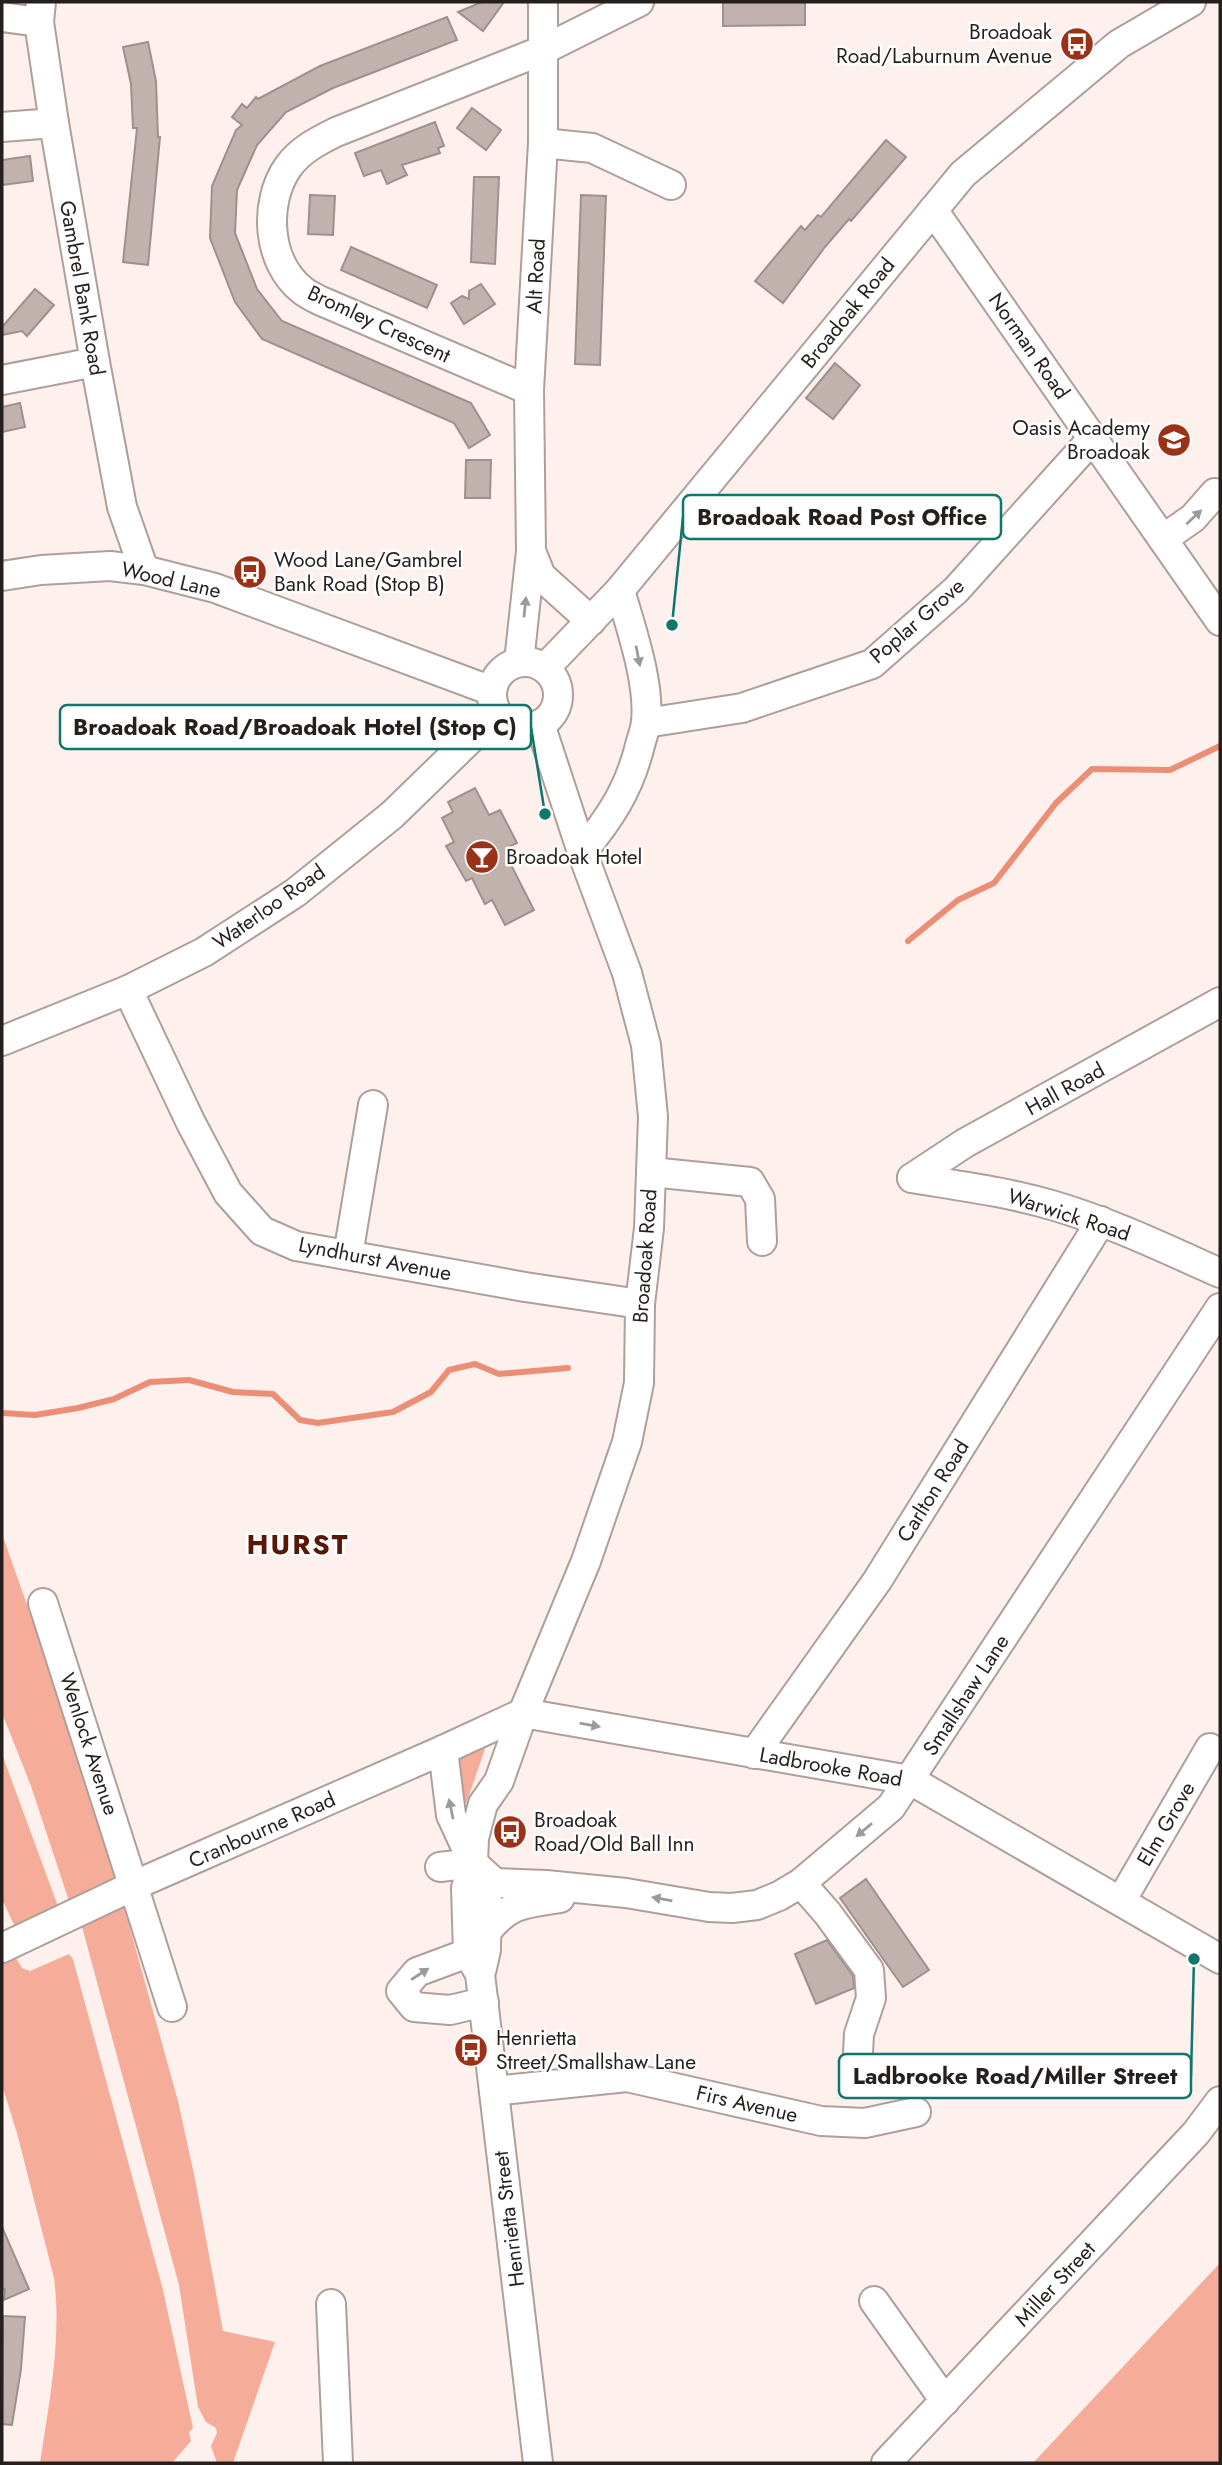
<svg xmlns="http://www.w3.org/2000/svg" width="1222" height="2465" font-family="Jost,sans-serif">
	<rect width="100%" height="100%" fill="#fef1ed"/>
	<g fill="#f5ac99">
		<path d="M2,1534L47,1661L118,1880L70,1904L31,1786L2,1713Z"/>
		<path d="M479,1747L485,1749L465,1807L460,1808L457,1755Z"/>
		<path d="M2,1754L59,1909L16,1929L2,1899Z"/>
		<path d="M123,1903L178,2101L195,2179L223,2331L275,2342L233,2463H217L211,2446L217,2433L216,2428L206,2422L198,2407L179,2285L81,1923Z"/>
		<path d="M69,1954L73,1959L163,2290L193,2428L189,2432L191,2441L172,2463H40C49,2402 62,2340 54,2278L17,2133L2,2085V1960L14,1955L22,1968L30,1971Z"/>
		<path d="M1220,2263V2463H1033Z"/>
	</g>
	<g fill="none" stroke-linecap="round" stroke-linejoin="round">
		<g stroke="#ec8e76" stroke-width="6">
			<path d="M908,941L958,900L994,883L1056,803L1092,769L1170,770L1220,746"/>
			<path d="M2,1413L35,1415L78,1408L114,1399L150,1382L189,1380L233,1392L273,1394L300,1420L318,1423L393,1412L431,1392L449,1370L475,1364L499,1374L568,1368"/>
		</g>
	</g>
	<g fill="#c2b2ae" stroke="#9f908c" stroke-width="2">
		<path d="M482,2H504L483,31L458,12Z"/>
		<path d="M723,2H805V25L723,26Z"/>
		<path d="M447,17L457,40L333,88L286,112L257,145L237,190L235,233L257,289L282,321L471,403L490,435L469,448L454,423L262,339L235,302L210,238L212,186L236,130L242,125L232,117L242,104L247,108L256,97L258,99L320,66Z"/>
		<path d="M148,42L156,81L158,137H160L148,265L123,262L137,128H133L131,84L123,47Z"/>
		<path d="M472,108L501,130L486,150L457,128Z"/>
		<path d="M435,122L444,146L438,148L440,153L402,165L407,175L387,184L381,170L364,176L355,153Z"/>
		<path d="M886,140L906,157L851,221L849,219L825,247L783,303L755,281L801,226L805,230L818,215L821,217Z"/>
		<path d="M30,156L33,181L2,185V160Z"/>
		<path d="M474,177H499L495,264L471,262Z"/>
		<path d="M310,195L335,196L333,235L308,234Z"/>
		<path d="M581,195L606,196L600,365L575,364Z"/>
		<path d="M351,247L437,285L427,308L341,270Z"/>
		<path d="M481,284L495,304L464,324L451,303L462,296L469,299V291Z"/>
		<path d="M35,289L54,305L27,336L22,331L2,335V327Z"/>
		<path d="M835,363L860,385L833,419L806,398Z"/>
		<path d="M20,403L25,427L2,432V407Z"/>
		<path d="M466,460H491L490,498H465Z"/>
		<path d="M475,788L489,815L500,810L517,843L508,847L513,856L508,859L534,910L505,925L492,900L485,904L472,878L466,881L446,846L454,842L442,818L453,812L448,802Z"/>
		<path d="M866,1879L929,1970L903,1987L840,1898Z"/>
		<path d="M827,1940L853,1976L854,1988L816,2004L795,1954Z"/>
		<path d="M2,2227L29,2289L4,2300L5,2289L2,2290Z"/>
		<path d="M3,2316L25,2317L21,2369L12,2425L2,2424Z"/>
	</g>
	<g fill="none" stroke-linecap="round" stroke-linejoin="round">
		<g stroke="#af9f9b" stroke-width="32">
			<g id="minor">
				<path d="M41,2L39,22L54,123L95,362L122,507L144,570"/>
				<path d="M2,17L39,22"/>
				<path d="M2,127L54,123"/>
				<path d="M543,143L592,148L671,185"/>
				<path d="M933,210L1220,621"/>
				<path d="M2,380L95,362"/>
				<path d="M529,390L321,301C315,298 308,295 302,290C267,262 263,203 288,167C300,150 318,141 336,132L541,51L639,2"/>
				<path d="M1163,539L1193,518L1215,493L1220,497"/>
				<path d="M531,551L541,576L591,621"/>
				<path d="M2,576L41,570L110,566L144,570L215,588L492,691"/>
				<circle cx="525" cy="695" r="33"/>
				<path d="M519,662L531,551L529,390L543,143V2"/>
				<path d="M545,668L620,590L963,174L1119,44L1191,2"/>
				<path d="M646,723L742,708L872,664L956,590L1093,438"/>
				<path d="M582,852C610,818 628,791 639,749C641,740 645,731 646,722C650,682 631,629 620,590"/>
				<path d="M128,990L191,1123L228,1193L262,1231L296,1246L525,1287L640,1304"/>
				<path d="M2,1041L128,990L204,952L295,893L392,815L497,713"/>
				<path d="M651,1172L750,1182L760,1199L762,1241"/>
				<path d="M912,1178L965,1143L1220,1002"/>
				<path d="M912,1178C960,1186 1008,1192 1055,1206C1112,1223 1166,1249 1220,1273"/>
				<path d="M348,1255L373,1105"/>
				<path d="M43,1603L172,2007"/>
				<path d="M523,1713L910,1780L1220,1959"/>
				<path d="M443,1750L451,1815L487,1893L486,1950L482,1968"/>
				<path d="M754,1754L877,1581L1101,1221"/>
				<path d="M473,1863L495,1883L546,1885L626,1893L709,1907L732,1908L757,1905L779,1896L801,1883L891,1807L1220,1308"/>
				<path d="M440,1867L473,1863"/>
				<path d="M801,1883L828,1914L869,1970L871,1998L859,2034L857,2072"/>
				<path d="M1121,1901L1210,1748"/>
				<path d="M479,1932L487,1931C510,1902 525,1904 560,1898"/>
				<path d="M2,1948L135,1885L443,1750L523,1713"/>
				<path d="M468,1953L417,1972L401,1991L414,2007L450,2010L484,2002"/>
				<path d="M494,2091L627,2077L821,2121L865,2123L916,2112"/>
				<path d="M874,2301L945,2401"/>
				<path d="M331,2304L338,2463"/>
				<path d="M538,2463L480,1974L468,1953L466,1888L473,1863L474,1838L483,1804L499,1781L523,1713L586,1561L627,1442L639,1383L640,1304L649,1228L653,1117L646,1045L627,973L582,852L540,724"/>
				<path d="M886,2463L1196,2133L1220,2101"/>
			</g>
		</g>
		<use href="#minor" stroke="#fff" stroke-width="28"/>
	</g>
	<defs><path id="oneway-solid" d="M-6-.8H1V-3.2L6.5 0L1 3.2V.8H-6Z" transform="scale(1.75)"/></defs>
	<g fill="#9d9a9a">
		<use href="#oneway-solid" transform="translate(1194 517) rotate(-43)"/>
		<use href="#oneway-solid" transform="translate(525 607) rotate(-84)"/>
		<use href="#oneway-solid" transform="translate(638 656) rotate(79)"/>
		<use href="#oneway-solid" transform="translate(590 1725) rotate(10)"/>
		<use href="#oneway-solid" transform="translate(451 1809) rotate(-102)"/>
		<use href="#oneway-solid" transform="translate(864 1830) rotate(140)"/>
		<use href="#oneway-solid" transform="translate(662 1899) rotate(-170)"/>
		<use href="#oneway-solid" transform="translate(420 1974) rotate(-33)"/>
	</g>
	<defs>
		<g id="bus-disc" transform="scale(1.75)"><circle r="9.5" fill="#9a3217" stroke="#fff"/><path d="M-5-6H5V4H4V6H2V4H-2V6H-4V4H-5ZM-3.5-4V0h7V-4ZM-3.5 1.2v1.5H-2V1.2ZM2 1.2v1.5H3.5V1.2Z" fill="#fff"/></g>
		<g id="school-disc" transform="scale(1.75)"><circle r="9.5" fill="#9a3217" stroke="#fff"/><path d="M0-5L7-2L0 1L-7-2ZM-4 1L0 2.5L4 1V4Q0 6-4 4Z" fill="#fff"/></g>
		<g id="bar-disc" transform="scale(1.75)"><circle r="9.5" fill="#9a3217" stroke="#fff"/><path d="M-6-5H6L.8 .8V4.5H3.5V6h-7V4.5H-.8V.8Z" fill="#fff"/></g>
	</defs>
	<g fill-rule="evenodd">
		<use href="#bus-disc" x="1077" y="44"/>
		<use href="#school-disc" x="1174" y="440"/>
		<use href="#bus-disc" x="250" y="572"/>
		<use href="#bar-disc" x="482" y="857"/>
		<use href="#bus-disc" x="510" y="1832"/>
		<use href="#bus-disc" x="471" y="2050"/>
	</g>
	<g text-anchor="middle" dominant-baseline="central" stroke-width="5" stroke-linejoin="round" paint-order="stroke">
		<g font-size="21" fill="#251f1e" stroke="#fff" text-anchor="start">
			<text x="1052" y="32" text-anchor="end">Broadoak<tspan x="1052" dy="24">Road/Laburnum Avenue</tspan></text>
			<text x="1150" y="428" text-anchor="end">Oasis Academy<tspan x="1150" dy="24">Broadoak</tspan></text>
			<text x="274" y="560">Wood Lane/Gambrel<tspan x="274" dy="24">Bank Road (Stop B)</tspan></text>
			<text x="506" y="857">Broadoak Hotel</text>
			<text x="534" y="1820">Broadoak<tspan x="534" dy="24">Road/Old Ball Inn</tspan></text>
			<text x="496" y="2038">Henrietta<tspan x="496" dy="24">Street/Smallshaw Lane</tspan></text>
		</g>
		<g font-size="21" fill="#251f1e" stroke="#fff">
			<text transform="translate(536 276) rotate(-87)">Alt Road</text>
			<text transform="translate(82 288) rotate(80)">Gambrel Bank Road</text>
			<text transform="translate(848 313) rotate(-51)">Broadoak Road</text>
			<text transform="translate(379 324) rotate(25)">Bromley Crescent</text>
			<text transform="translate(1029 346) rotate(55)">Norman Road</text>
			<text transform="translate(171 580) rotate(13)">Wood Lane</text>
			<text transform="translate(917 621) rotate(-41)">Poplar Grove</text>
			<text transform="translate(269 907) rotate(-35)">Waterloo Road</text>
			<text transform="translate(1065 1089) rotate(-29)">Hall Road</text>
			<text transform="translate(1069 1215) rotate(18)">Warwick Road</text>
			<text transform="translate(645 1256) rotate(-86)">Broadoak Road</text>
			<text transform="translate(375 1259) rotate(11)">Lyndhurst Avenue</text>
			<text transform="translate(933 1491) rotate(-58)">Carlton Road</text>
			<text transform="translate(966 1695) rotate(-57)">Smallshaw Lane</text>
			<text transform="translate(89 1744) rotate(72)">Wenlock Avenue</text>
			<text transform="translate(831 1767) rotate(10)">Ladbrooke Road</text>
			<text transform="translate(1166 1824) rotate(-60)">Elm Grove</text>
			<text transform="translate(262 1830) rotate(-24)">Cranbourne Road</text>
			<text transform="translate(747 2104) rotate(13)">Firs Avenue</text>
			<text transform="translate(509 2219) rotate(-97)">Henrietta Street</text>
			<text transform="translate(1055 2284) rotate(-47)">Miller Street</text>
		</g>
		<g font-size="28" font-weight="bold" letter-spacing="2" fill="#591706" stroke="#fff">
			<text x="298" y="1544">HURST</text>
		</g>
	</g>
	<path fill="none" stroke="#0f766e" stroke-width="2.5" d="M672 625L683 517M545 814L531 727M1194 1959L1191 2076"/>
	<g fill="#0f766e" stroke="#fff" stroke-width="2.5">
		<circle cx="672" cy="625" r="7"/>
		<circle cx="545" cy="814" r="7"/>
		<circle cx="1194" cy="1959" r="7"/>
	</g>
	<g fill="#fff" stroke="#0f766e" stroke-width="2.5">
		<rect x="683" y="495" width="318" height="44" rx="7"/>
		<rect x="60" y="705" width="471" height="44" rx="7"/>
		<rect x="839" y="2054" width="352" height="44" rx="7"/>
	</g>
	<g font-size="23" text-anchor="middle" font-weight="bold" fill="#251f1e">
		<text x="842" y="525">Broadoak Road Post Office</text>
		<text x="295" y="735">Broadoak Road/Broadoak Hotel (Stop C)</text>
		<text x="1015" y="2084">Ladbrooke Road/Miller Street</text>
	</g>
	<rect width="1222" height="2465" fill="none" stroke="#251f1e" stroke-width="7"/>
</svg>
